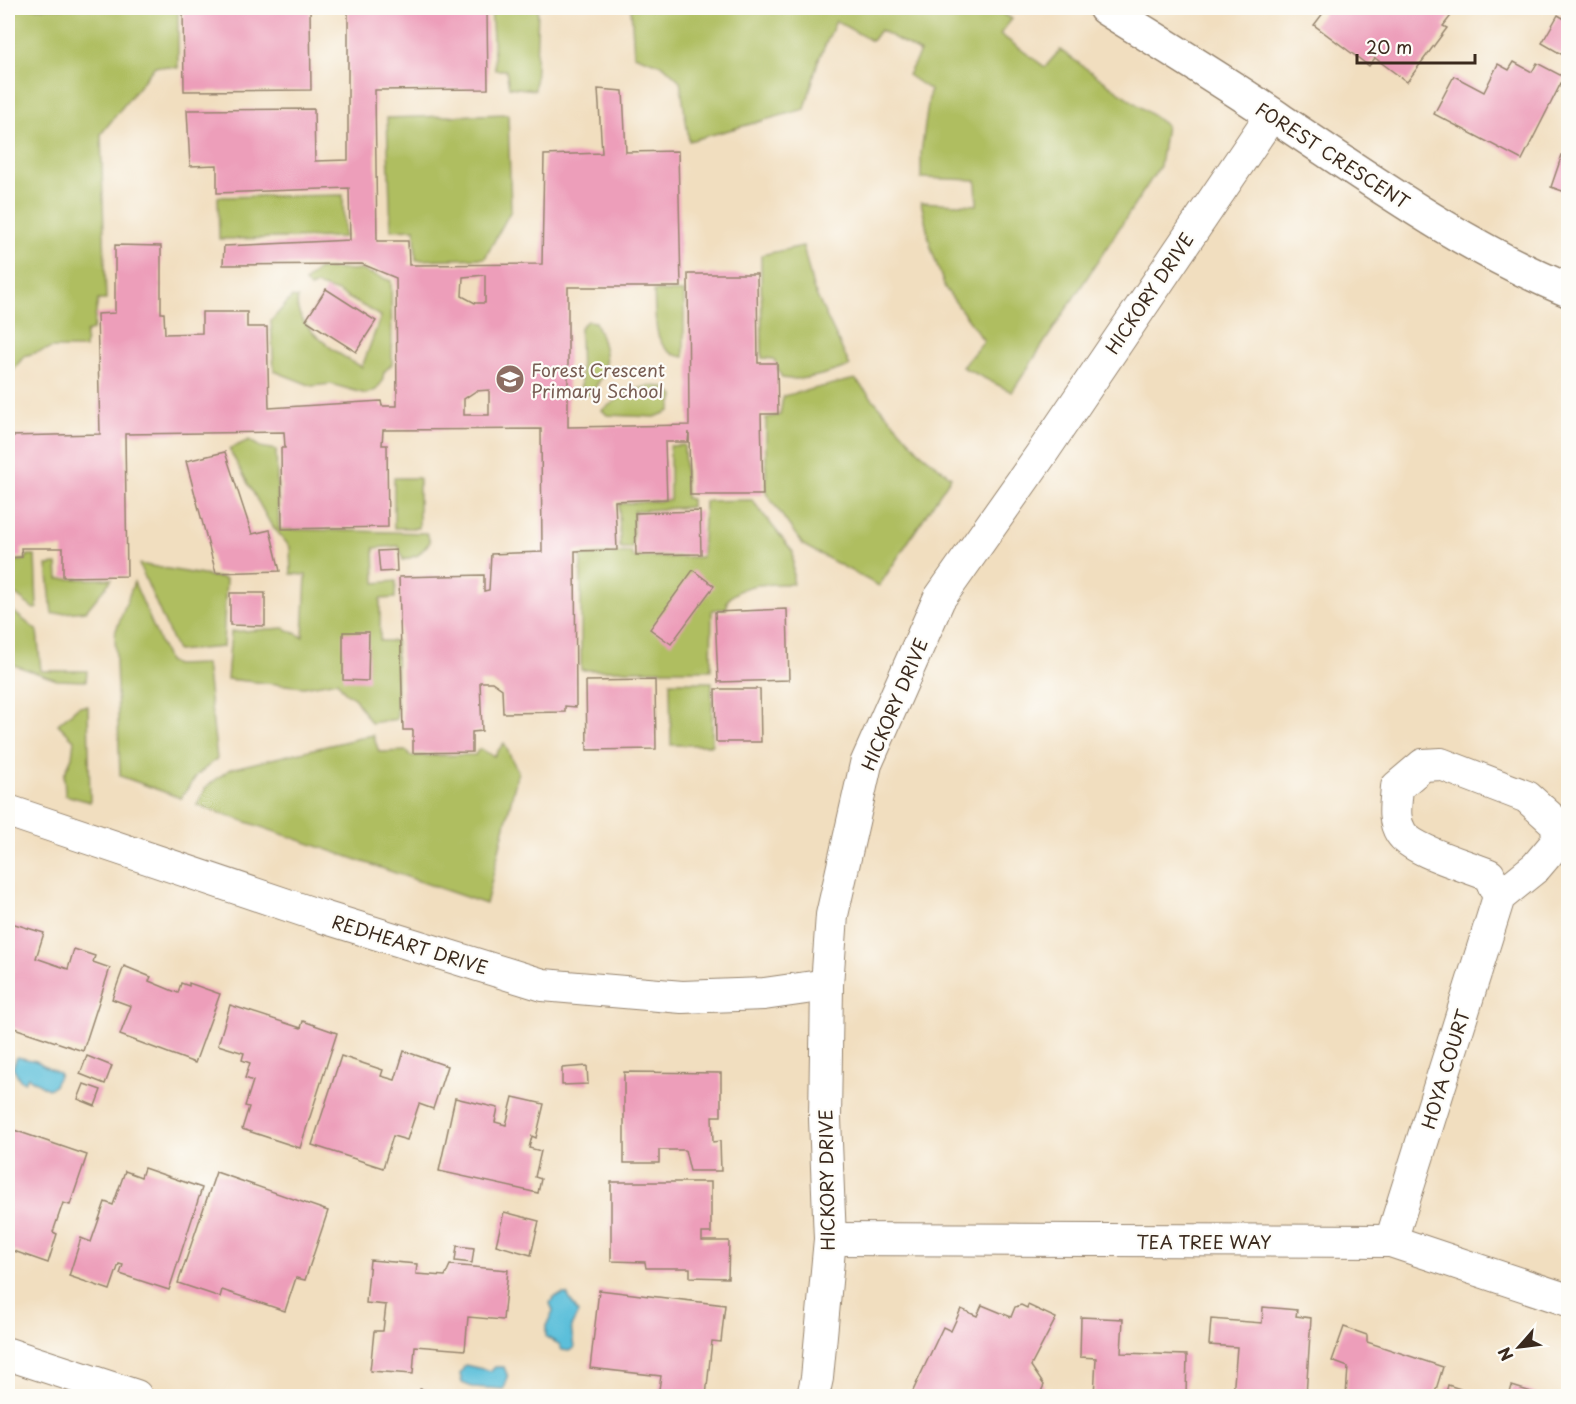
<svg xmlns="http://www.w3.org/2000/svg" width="1576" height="1404" font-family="'Playpen Sans',sans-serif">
	<rect width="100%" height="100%" fill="#fdfcf7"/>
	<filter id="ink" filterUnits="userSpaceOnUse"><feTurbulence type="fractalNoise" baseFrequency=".0167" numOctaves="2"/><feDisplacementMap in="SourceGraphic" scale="12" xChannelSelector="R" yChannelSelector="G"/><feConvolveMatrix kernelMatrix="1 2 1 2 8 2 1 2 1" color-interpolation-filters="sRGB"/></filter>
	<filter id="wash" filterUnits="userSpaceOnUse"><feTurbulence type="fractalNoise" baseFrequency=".008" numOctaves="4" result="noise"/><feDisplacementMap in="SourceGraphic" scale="24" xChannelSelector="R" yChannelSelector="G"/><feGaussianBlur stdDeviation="1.35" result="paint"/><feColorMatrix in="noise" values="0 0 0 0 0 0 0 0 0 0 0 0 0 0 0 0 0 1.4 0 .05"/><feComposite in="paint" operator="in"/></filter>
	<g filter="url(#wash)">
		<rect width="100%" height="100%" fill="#f1debf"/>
		<g fill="#afbe60" stroke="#75743f" stroke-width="1.5">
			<path d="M8,8H178V68L155,66L101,134L106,300H98L93,330L86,332L85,348H52L24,356L8,378Z"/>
			<path d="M491,8H538L535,90L509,87L506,70H495Z"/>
			<path d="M631,8H994L1012,19L1000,34L1045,67L1060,50L1166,125L1160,166L1012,392L962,367L984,341L945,288L931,248L921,202L977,205L976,180L921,178V153L930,90L908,75L920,52L880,30L872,41L836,21L818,61L805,109L689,141L680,81L664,66L634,55Z"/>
			<path d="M508,114L511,210L485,258L416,260L415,229L391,230L387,118Z"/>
			<path d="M343,195L344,237L219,239L218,197Z"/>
			<path d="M803,246L813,288L850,366C828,373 806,382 782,378L774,359L762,358L761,255Z"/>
			<path d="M318,269L361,270L391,281L392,364L384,372L382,382L376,390L366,394L331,384L312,386L274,371L271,321L292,297L298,298C290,324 342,357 362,367L381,316L338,292L317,285L310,288L305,282Z"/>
			<path d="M654,291L684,292V357C651,353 656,317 654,291Z"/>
			<path d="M587,321L595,322C608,351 612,370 589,395H581L580,327Z"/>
			<path d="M855,379L919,451L951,477L879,586L803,545L766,493V418L780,415L783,396Z"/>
			<path d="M649,386L664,387L674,396L670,411L655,417L607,415L602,410L630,391Z"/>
			<path d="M249,440L260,447L276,450L279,529L427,533L430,542L418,555L403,560L399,546L374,548L375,583L396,581L395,598L380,599V641H396L397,719L371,723L355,699L345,692L337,681L304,687L227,679L231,632L284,628L303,637L306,575L291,574L290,547L270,523L229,449Z"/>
			<path d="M684,445L686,498L691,499V507L634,511L632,548H620L619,504L670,500V446Z"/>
			<rect x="394" y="478" width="25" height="50"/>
			<path d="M752,500L793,552V584C769,584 743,581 727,601V608L712,610L711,670H581V556L631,552L633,557H702L705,501Z"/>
			<path d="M28,555H35L37,608L34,609L8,589V561L25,560Z"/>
			<path d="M57,564L58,579H112L86,611L52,614L47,565Z"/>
			<path d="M139,564L226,579L223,647L177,651Z"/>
			<path d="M134,582L168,661L175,665L206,664L217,759L197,775L181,798L120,776L115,633Z"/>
			<path d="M8,607L37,631L41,671H87L86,681L57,680L8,663Z"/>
			<path d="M670,682H712V745H671Z"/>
			<path d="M79,706H88L90,802L65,795L64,775L72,757L74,740L58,724Z"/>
			<path d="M373,735L379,752L407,751L410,756L475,755L479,749L494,756L504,743L518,772L486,904L197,805L206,787L230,769Z"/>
		</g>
		<g fill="#5cbfda" stroke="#4c747c" stroke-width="1.5">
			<path d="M17,1057L36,1061L60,1074L53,1087L48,1089L28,1077L25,1082L20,1080L13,1067Z"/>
			<path d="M563,1294H567L578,1313L571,1327L574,1348L569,1351L562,1350L559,1344L546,1337V1326L553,1311L550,1303L554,1297Z"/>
			<path d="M465,1365L491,1371L495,1367H504L508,1377L504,1389L472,1387L462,1383L460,1374Z"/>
		</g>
		<g id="blocks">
			<g fill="#ed9eba" fill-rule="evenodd">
				<path d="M183,8H310L311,90L184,91Z"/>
				<path d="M348,8H477V10H487L488,89L375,90L377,241H408L409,265L542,264L544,155L602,153L598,89L623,91L626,152L678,151L681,287H568V427L689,425L688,274H757L758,363H777L778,414H761L763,495H690L689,432L688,442H665L667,499L615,501L617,550L575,551L576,707L565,706V712L503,713L502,689L492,682H480L482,731L472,732V752L413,753V730H403L399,577L484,575V591L489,590L491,554L542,552L541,429L383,430L382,445H387L388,527L282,529L281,448H285L284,432L125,434L127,576L63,577V548H21L22,557L8,558V436L100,434L97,314L115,313V245L161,246V313H164L165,334L202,333V312H247V327H267L269,408L381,401L382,406H397L396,278L362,264L223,265L224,246L350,240L349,188L217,193V165L190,166L187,110L314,109L315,161L348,160ZM485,275V303H475L462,296L463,277ZM489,390V415H464V399L476,391Z"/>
				<path d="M1327,8H1457L1443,26L1447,28L1407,82L1375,58L1369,66L1314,25Z"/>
				<path d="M1558,15L1568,21V58L1542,43Z"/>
				<path d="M1514,62L1532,72L1537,63L1564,77L1522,160L1434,114L1454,76L1484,92L1498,64L1509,70Z"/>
				<path d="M1562,155L1568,157V193L1551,187Z"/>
				<path d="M326,289L376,321L356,352L306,320Z"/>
				<path d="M225,452L252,534L270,530L280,571L216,573L186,461Z"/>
				<path d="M700,511L701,554L636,555L635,513Z"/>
				<path d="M396,550L397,571L380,572L378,551Z"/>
				<path d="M693,570L714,586L671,644L650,629Z"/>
				<path d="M230,593H265V626L230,625Z"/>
				<path d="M787,609L789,680L718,682L715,612Z"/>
				<path d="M343,632H369L368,681L343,680Z"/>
				<path d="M655,680L656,749L587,750L586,681Z"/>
				<path d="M715,689H760L761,742H716Z"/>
				<path d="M8,922L44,933L36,958L68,969L74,949L95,956L93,962L110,968L83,1051L8,1026V986L14,968L8,966Z"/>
				<path d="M124,966L151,977L149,981L178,993L181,983L189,986V983L220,994L195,1063L120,1035L131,1006L112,999Z"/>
				<path d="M230,1005L301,1028L303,1021L337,1033L300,1148L242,1129L249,1107L245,1106L253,1081L245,1078L250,1063L242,1060L244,1053L218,1045Z"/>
				<path d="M404,1051L447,1066L433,1109L419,1104L407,1140L393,1136L383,1168L312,1145L341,1056L383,1070L381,1076L395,1080Z"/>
				<path d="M87,1056L112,1066L105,1084L80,1074Z"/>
				<path d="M587,1066L588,1084L562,1085V1068Z"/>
				<path d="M624,1072L721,1073V1116H712L713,1142L720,1141L721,1171H690L685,1150H659V1163H624Z"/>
				<path d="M84,1084L101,1090L95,1106L78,1099Z"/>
				<path d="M513,1097L544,1104L536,1138L532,1136L529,1148L541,1151L535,1177L541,1179L538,1193L439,1171L455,1098L498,1108L495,1122L506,1125Z"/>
				<path d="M11,1129L87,1155L70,1205L63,1203L53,1232L57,1234L48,1263L8,1249V1140Z"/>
				<path d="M144,1168L202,1188L169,1290L120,1274L123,1265L119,1264L110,1290L69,1276L81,1238L91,1242L105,1202L113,1205L125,1171L141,1177Z"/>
				<path d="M216,1172L328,1211L305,1280L296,1278L285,1311L222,1290L220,1297L178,1283Z"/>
				<path d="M611,1182H711V1233H702V1241H729L728,1278L690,1277V1268H646L645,1262L611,1261Z"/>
				<path d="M504,1212L539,1221L531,1255L496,1245Z"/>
				<path d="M457,1246L474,1248L472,1263L455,1261Z"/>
				<path d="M370,1260L417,1264L416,1274L445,1276L450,1265L508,1270L503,1320L468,1317L465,1350L415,1346L413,1374L370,1371L374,1331H383L386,1305L366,1303Z"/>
				<path d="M599,1290L725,1305L721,1342L712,1341L706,1396H658L661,1376L590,1368Z"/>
				<path d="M982,1305L1011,1317L1015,1307L1021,1305L1027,1308L1028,1305L1056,1318L1031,1366L1044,1385L1039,1396L911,1395L943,1327L951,1331L961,1309L977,1316Z"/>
				<path d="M1263,1307L1297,1310L1296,1316L1311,1318L1306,1396H1233L1237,1347L1209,1345L1211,1319L1262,1323Z"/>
				<path d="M1081,1317L1123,1319L1121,1353L1187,1355L1186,1396H1094L1096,1358L1080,1357Z"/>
				<path d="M1344,1327L1367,1335V1342L1443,1367L1434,1396H1346L1348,1367L1332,1361Z"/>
				<path d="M1448,1385L1482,1396H1445Z"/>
				<path d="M1512,1386L1544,1396H1509Z"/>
				<path d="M420,1389L458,1395V1396H419Z"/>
			</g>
		</g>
	</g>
	<g filter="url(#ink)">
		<use href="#blocks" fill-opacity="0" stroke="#96846e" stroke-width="1.5"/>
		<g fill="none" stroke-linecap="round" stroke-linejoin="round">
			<g stroke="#96846e" stroke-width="34">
				<g id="minor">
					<path d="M8,811L323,917L543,985L682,997L764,994L827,985"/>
					<path d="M830,1239L1391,1241L1568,1300"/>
					<path d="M1391,1241L1499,897L1536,867L1558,841L1557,824L1527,797L1441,764L1423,765L1397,787C1396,803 1392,819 1401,833C1412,851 1468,866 1489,875L1499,897"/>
					<path d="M8,1354L136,1396"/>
					<path d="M813,1396L817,1378L830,1239L825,1119L827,985L832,915L866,764L939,599L1040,456L1272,114"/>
				</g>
			</g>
			<g stroke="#96846e" stroke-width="36">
				<path id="tertiary" d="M1105,8C1164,45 1224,81 1282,121C1374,182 1466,248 1568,290"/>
			</g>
			<use href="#minor" stroke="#fff" stroke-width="32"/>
			<use href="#tertiary" stroke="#fff" stroke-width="33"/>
		</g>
	</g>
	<defs>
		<g id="school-disc" transform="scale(1.5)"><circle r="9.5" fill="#8d6e63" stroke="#fdfcf7"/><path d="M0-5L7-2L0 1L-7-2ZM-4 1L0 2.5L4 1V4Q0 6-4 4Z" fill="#fff"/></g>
	</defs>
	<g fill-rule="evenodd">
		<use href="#school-disc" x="510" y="379"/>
	</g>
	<g text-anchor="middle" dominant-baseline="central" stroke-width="4.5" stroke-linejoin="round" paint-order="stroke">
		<g font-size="18" fill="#3b2a1e" stroke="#fdfcf7">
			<text transform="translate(1333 155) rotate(33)">FOREST CRESCENT</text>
			<text transform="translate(1149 293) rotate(-56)">HICKORY DRIVE</text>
			<text transform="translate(894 704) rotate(-67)">HICKORY DRIVE</text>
			<text transform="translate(410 944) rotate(17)">REDHEART DRIVE</text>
			<text transform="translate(1445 1069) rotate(-73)">HOYA COURT</text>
			<text transform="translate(826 1180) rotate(-91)">HICKORY DRIVE</text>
			<text x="1204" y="1241">TEA TREE WAY</text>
		</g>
		<g font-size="18" fill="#785e54" stroke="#fdfcf7" text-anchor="start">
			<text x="531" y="369">Forest Crescent<tspan x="531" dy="21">Primary School</tspan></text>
		</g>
	</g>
	<rect width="1576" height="1404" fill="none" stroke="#fdfcf7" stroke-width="30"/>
	<g transform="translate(1519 1347) rotate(242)" stroke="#fdfcf7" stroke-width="4.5" paint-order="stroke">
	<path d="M0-4.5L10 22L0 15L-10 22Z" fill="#3b2a1e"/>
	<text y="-9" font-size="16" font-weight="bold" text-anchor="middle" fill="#3b2a1e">N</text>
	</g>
	<path d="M1357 54v9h118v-9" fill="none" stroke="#3b2a1e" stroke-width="3"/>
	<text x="1366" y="54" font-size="18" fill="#3b2a1e" stroke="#fdfcf7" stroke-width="4.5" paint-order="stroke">20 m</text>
</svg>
